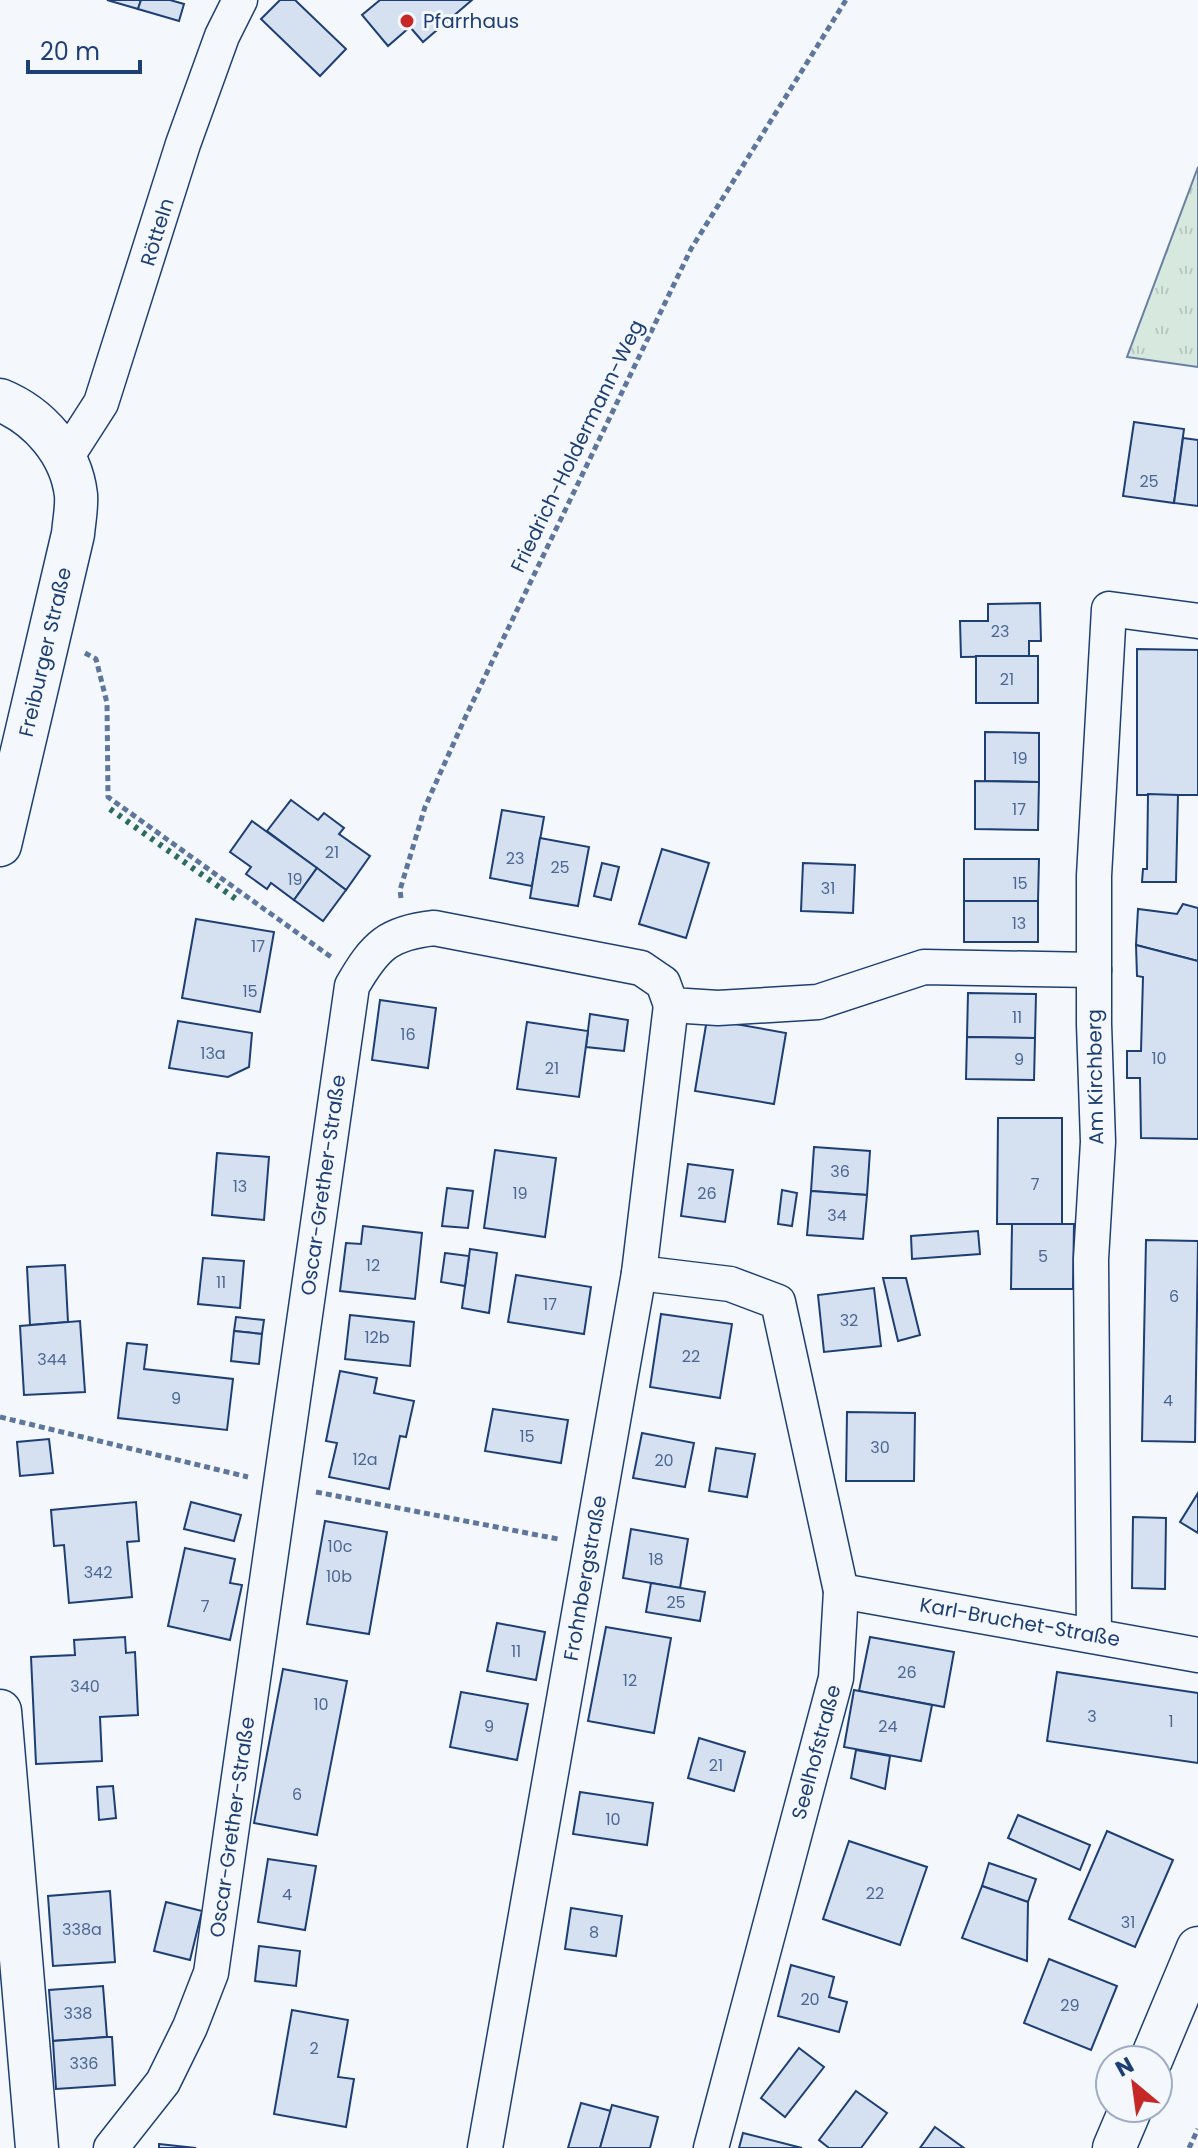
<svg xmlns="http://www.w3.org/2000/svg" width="1198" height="2148" font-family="Poppins,sans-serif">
	<defs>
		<pattern id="grass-tufts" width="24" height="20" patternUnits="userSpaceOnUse" patternTransform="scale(2)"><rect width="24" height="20" fill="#d7e8df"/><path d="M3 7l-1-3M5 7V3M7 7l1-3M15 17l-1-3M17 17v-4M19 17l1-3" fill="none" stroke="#b8c8c3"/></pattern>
	</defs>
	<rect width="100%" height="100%" fill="#f4f7fb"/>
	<path fill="url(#grass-tufts)" stroke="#687fa3" stroke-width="2" d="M1198,167V367L1127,357Z"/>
	<g fill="#d5e0f0" stroke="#1d3f73" stroke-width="2">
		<path d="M107,0H141L138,9Z"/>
		<path d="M141,0H170L184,4L179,21L138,9Z"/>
		<path d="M280,0H295L346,49L320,76L261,19Z"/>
		<path d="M380,0H472L423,42L410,27L388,46L362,15Z"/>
		<path d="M1134,422L1184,429L1174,503L1123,496Z"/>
		<path d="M1183,438L1198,440V506L1174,503Z"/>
		<path d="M1040,603L1041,641H1029V656L961,657L960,621H988V604Z"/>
		<path d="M1137,649L1198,650V795H1137Z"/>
		<rect x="976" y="656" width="62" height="47"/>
		<path d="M985,732L1039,733V782L985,781Z"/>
		<path d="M975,781L1039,782L1038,830L975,829Z"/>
		<path d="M1148,794L1178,795L1176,882H1142L1143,869H1147Z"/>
		<path d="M291,800L318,820L324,813L344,828L339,834L370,856L346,890L267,831Z"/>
		<path d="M502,810L544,817L532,886L490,878Z"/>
		<path d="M252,821L317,868L294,900L271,883L267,889L246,874L251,867L230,852Z"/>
		<path d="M540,838L589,847L578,906L530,898Z"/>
		<path d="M662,849L709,863L686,938L639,924Z"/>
		<path d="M964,859H1039L1038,901H964Z"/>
		<path d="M602,863L619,867L611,900L594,896Z"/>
		<path d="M803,863L855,865L853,913L801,911Z"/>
		<path d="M317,868L346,890L323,921L294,900Z"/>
		<rect x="964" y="901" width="74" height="41"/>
		<path d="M1183,904L1198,908V961L1136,945L1138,909L1177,914Z"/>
		<path d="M196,919L274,932L260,1012L182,998Z"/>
		<path d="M1136,945L1198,961V1139L1141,1138L1140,1078H1127V1051H1141L1143,977L1137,976Z"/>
		<path d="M968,993L1036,994L1035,1038L967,1037Z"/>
		<path d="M380,1000L436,1008L428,1068L372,1060Z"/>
		<path d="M590,1014L628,1020L624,1051L586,1047Z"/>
		<path d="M707,1019L786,1033L774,1104L695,1091Z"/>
		<path d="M178,1021L252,1033L249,1067L228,1077L169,1068Z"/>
		<path d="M527,1022L588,1031L579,1097L517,1089Z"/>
		<path d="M967,1037L1035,1038L1034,1080L966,1079Z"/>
		<path d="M998,1118H1062V1224H997Z"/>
		<path d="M814,1147L870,1151L867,1195L811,1191Z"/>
		<path d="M495,1150L556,1158L545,1237L484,1228Z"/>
		<path d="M217,1153L269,1157L264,1220L212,1215Z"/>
		<path d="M688,1164L733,1170L725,1222L681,1216Z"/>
		<path d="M447,1188L473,1191L468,1228L442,1226Z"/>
		<path d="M782,1190L797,1193L792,1226L778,1224Z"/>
		<path d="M811,1191L867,1195L863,1239L807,1235Z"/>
		<path d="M1012,1224H1074L1073,1289H1011Z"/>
		<path d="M363,1226L422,1233L415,1299L340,1291L346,1243L361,1244Z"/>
		<path d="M978,1231L980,1254L912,1259L911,1236Z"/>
		<path d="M1146,1240L1198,1241L1195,1442L1142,1441Z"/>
		<path d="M470,1249L497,1253L489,1313L462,1308Z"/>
		<path d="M445,1253L469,1256L465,1286L441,1282Z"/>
		<path d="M203,1258L244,1261L240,1308L198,1304Z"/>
		<path d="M65,1265L68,1322L30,1325L27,1267Z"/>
		<path d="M516,1275L591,1287L584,1334L508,1322Z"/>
		<path d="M883,1278H906L920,1335L898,1341Z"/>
		<path d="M874,1288L881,1346L824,1352L818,1295Z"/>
		<path d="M661,1314L732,1324L720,1398L650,1387Z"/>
		<path d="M350,1315L414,1322L410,1366L345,1359Z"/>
		<path d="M236,1317L264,1320L262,1334L234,1331Z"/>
		<path d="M80,1321L85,1392L24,1395L20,1326Z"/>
		<path d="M234,1331L262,1334L259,1364L231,1361Z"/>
		<path d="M127,1343L147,1345L144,1369L233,1379L227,1430L118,1418Z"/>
		<path d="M340,1371L377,1378L374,1393L414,1401L406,1437L400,1436L389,1489L329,1477L337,1443L326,1441Z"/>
		<path d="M493,1409L568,1420L561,1463L485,1451Z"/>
		<path d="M847,1412L915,1413L914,1481H846Z"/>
		<path d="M642,1433L694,1443L685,1487L633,1478Z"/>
		<path d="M49,1439L53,1473L20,1476L17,1442Z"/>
		<path d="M716,1448L755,1454L747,1497L709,1491Z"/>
		<path d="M1198,1493V1533L1180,1522Z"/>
		<path d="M136,1502L139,1541L127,1542L132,1597L69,1603L64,1545L54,1546L51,1510Z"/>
		<path d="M191,1502L241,1515L234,1541L184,1529Z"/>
		<path d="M1133,1517L1166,1518L1165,1589L1132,1588Z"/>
		<path d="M325,1521L387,1532L369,1634L307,1624Z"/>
		<path d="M631,1529L688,1539L680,1588L623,1578Z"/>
		<path d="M185,1548L235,1559L230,1583L242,1585L230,1640L168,1626Z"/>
		<path d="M651,1583L705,1592L700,1621L646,1612Z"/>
		<path d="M497,1623L545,1632L536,1680L487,1671Z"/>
		<path d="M606,1627L671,1638L654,1733L588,1721Z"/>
		<path d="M125,1637L126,1653L135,1652L138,1715L100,1717L102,1761L36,1764L31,1657L75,1655L74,1640Z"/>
		<path d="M870,1637L954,1652L944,1707L859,1691Z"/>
		<path d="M283,1669L347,1681L317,1835L254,1823Z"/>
		<path d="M1057,1672L1198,1693V1763L1047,1741Z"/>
		<path d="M854,1690L932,1705L921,1761L844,1747Z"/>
		<path d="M461,1692L528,1704L517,1760L450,1747Z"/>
		<path d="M699,1738L745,1752L734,1791L688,1778Z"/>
		<path d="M856,1750L890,1756L885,1789L851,1778Z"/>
		<path d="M113,1786L116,1818L99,1820L97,1787Z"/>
		<path d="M580,1792L653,1803L647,1845L573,1834Z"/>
		<path d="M1018,1815L1090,1845L1080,1870L1008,1838Z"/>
		<path d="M1107,1831L1173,1860L1135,1947L1069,1919Z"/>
		<path d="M849,1841L927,1867L900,1945L823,1919Z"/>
		<path d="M268,1859L316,1866L305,1930L258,1922Z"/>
		<path d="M989,1863L1036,1879L1028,1902L982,1886Z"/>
		<path d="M982,1886L1028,1902L1027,1961L962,1938Z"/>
		<path d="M110,1891L115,1962L53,1966L48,1896Z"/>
		<path d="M166,1902L202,1911L190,1960L154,1951Z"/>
		<path d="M571,1908L622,1916L616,1956L565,1949Z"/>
		<path d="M259,1946L300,1951L296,1986L255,1981Z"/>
		<path d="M1049,1959L1117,1986L1091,2050L1024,2023Z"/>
		<path d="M791,1965L834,1977L829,1997L847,2002L839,2032L778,2016Z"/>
		<path d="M103,1986L107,2037L53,2041L49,1990Z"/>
		<path d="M292,2010L348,2020L338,2077L354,2079L346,2127L274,2114Z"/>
		<path d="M107,2037H112L115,2085L56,2089L53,2041Z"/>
		<path d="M799,2048L824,2067L785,2117L761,2098Z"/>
		<path d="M856,2091L887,2113L861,2148H829L819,2140Z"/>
		<path d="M581,2103L611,2111L600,2148H568Z"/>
		<path d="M612,2105L658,2117L650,2148H600Z"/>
		<path d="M935,2127L964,2148H920Z"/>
		<path d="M743,2133L802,2148H739Z"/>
		<path d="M159,2144L196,2148H159Z"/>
	</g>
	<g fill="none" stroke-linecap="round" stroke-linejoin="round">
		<g stroke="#1d3f73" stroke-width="37">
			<g id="minor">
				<path d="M65,459L101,403L183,144L222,36L240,0"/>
				<path d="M639,1273L730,1284L778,1302L841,1591L836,1678L711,2148"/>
				<path d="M841,1591L1198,1655"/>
				<path d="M1094,1635L1091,1259L1098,1142L1094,1024V876L1109,609L1198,621"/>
				<path d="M111,2148L163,2082L190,2027L211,1973L352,986C375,946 388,933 434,928L641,968L663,983L671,1005L718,1008L818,1002L924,967L1094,970"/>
				<path d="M485,2148L639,1273L671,1005"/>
			</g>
		</g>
		<g stroke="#1d3f73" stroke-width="45">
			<g id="tertiary">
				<path d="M0,400C39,416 71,452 76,495C77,507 74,522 73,534L0,845"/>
				<path d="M0,1711L37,2148"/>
				<path d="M1151,2060L1198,1948"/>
				<path d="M1114,2148L1131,2108"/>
			</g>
		</g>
		<g stroke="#5e769c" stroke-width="5" stroke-dasharray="6 4" stroke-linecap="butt">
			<path d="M85,653L96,659L107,703L108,797L331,957"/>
			<path d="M401,898L400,890L425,807L465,718L691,249L846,0"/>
			<path d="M0,1417L248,1477"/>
			<path d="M316,1492L558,1539"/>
			<path d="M1189,2148L1198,2129"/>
		</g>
		<use href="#minor" stroke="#f4f7fb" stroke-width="34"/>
		<use href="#tertiary" stroke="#f4f7fb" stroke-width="42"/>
		<path stroke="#2c6c60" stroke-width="6" stroke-dasharray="4 6" stroke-linecap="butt" d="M110,809L236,899"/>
	</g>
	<circle fill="#c62828" stroke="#f4f7fb" stroke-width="3" cx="407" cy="21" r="8"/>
	<g text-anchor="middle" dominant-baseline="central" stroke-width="6" stroke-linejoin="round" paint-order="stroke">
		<g font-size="16" fill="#4b6792">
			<text x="1149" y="481">25</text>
			<text x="1000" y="631">23</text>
			<text x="1007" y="679">21</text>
			<text x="1020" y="758">19</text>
			<text x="1019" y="809">17</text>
			<text x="332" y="852">21</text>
			<text x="515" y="858">23</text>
			<text x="560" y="867">25</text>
			<text x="295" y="879">19</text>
			<text x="1020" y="883">15</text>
			<text x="828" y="888">31</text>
			<text x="1019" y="923">13</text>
			<text x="258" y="946">17</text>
			<text x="250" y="991">15</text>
			<text x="1017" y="1017">11</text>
			<text x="408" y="1034">16</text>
			<text x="213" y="1053">13a</text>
			<text x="1159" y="1058">10</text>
			<text x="1019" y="1059">9</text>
			<text x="552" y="1068">21</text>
			<text x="840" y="1171">36</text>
			<text x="1035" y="1184">7</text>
			<text x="240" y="1186">13</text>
			<text x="520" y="1193">19</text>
			<text x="707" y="1193">26</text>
			<text x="837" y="1215">34</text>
			<text x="1043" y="1256">5</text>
			<text x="373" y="1265">12</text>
			<text x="221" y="1282">11</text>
			<text x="1174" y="1296">6</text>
			<text x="550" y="1304">17</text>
			<text x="849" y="1320">32</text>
			<text x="377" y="1337">12b</text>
			<text x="691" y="1356">22</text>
			<text x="52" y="1359">344</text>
			<text x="176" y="1398">9</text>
			<text x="1168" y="1400">4</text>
			<text x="527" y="1436">15</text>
			<text x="880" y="1447">30</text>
			<text x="365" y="1459">12a</text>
			<text x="664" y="1460">20</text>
			<text x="340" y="1546">10c</text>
			<text x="656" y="1559">18</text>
			<text x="98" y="1572">342</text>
			<text x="339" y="1576">10b</text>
			<text x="676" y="1602">25</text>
			<text x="205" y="1606">7</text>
			<text x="516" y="1651">11</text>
			<text x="907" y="1672">26</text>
			<text x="630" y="1680">12</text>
			<text x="85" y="1686">340</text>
			<text x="321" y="1704">10</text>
			<text x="1092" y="1716">3</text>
			<text x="1171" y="1721">1</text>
			<text x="489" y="1726">9</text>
			<text x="888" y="1726">24</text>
			<text x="716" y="1765">21</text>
			<text x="297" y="1794">6</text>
			<text x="613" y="1819">10</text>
			<text x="875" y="1893">22</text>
			<text x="287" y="1894">4</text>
			<text x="1128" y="1922">31</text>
			<text x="82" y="1929">338a</text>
			<text x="594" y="1932">8</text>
			<text x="810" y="1999">20</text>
			<text x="1070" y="2005">29</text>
			<text x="78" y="2013">338</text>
			<text x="314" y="2048">2</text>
			<text x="84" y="2063">336</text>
		</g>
		<g font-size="20" fill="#1d3f73" stroke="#f4f7fb" text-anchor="start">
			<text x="423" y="21">Pfarrhaus</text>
		</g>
		<g font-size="20" fill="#1d3f73" stroke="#f4f7fb">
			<text transform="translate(157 232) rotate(-73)">Rötteln</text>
			<text transform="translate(577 446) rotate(-64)">Friedrich-Holdermann-Weg</text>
			<text transform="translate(45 652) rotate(-77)">Freiburger Straße</text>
			<text transform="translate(1095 1077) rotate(-91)">Am Kirchberg</text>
			<text transform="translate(323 1185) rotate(-82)">Oscar-Grether-Straße</text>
			<text transform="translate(585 1578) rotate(-80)">Frohnbergstraße</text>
			<text transform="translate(1020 1622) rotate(10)">Karl-Bruchet-Straße</text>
			<text transform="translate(816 1752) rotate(-75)">Seelhofstraße</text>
			<text transform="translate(232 1827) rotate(-82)">Oscar-Grether-Straße</text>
		</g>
	</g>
	<g transform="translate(1134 2084) rotate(331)"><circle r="38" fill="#f4f7fb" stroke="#9eadc5" stroke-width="2"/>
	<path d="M0-6L14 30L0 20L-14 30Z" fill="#c62828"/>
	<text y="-12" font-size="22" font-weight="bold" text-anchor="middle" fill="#1d3f73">N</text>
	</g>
	<path d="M28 60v12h112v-12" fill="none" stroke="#1d3f73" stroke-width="4"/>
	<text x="40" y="60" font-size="24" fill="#1d3f73" stroke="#f4f7fb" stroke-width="6" paint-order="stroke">20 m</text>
</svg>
